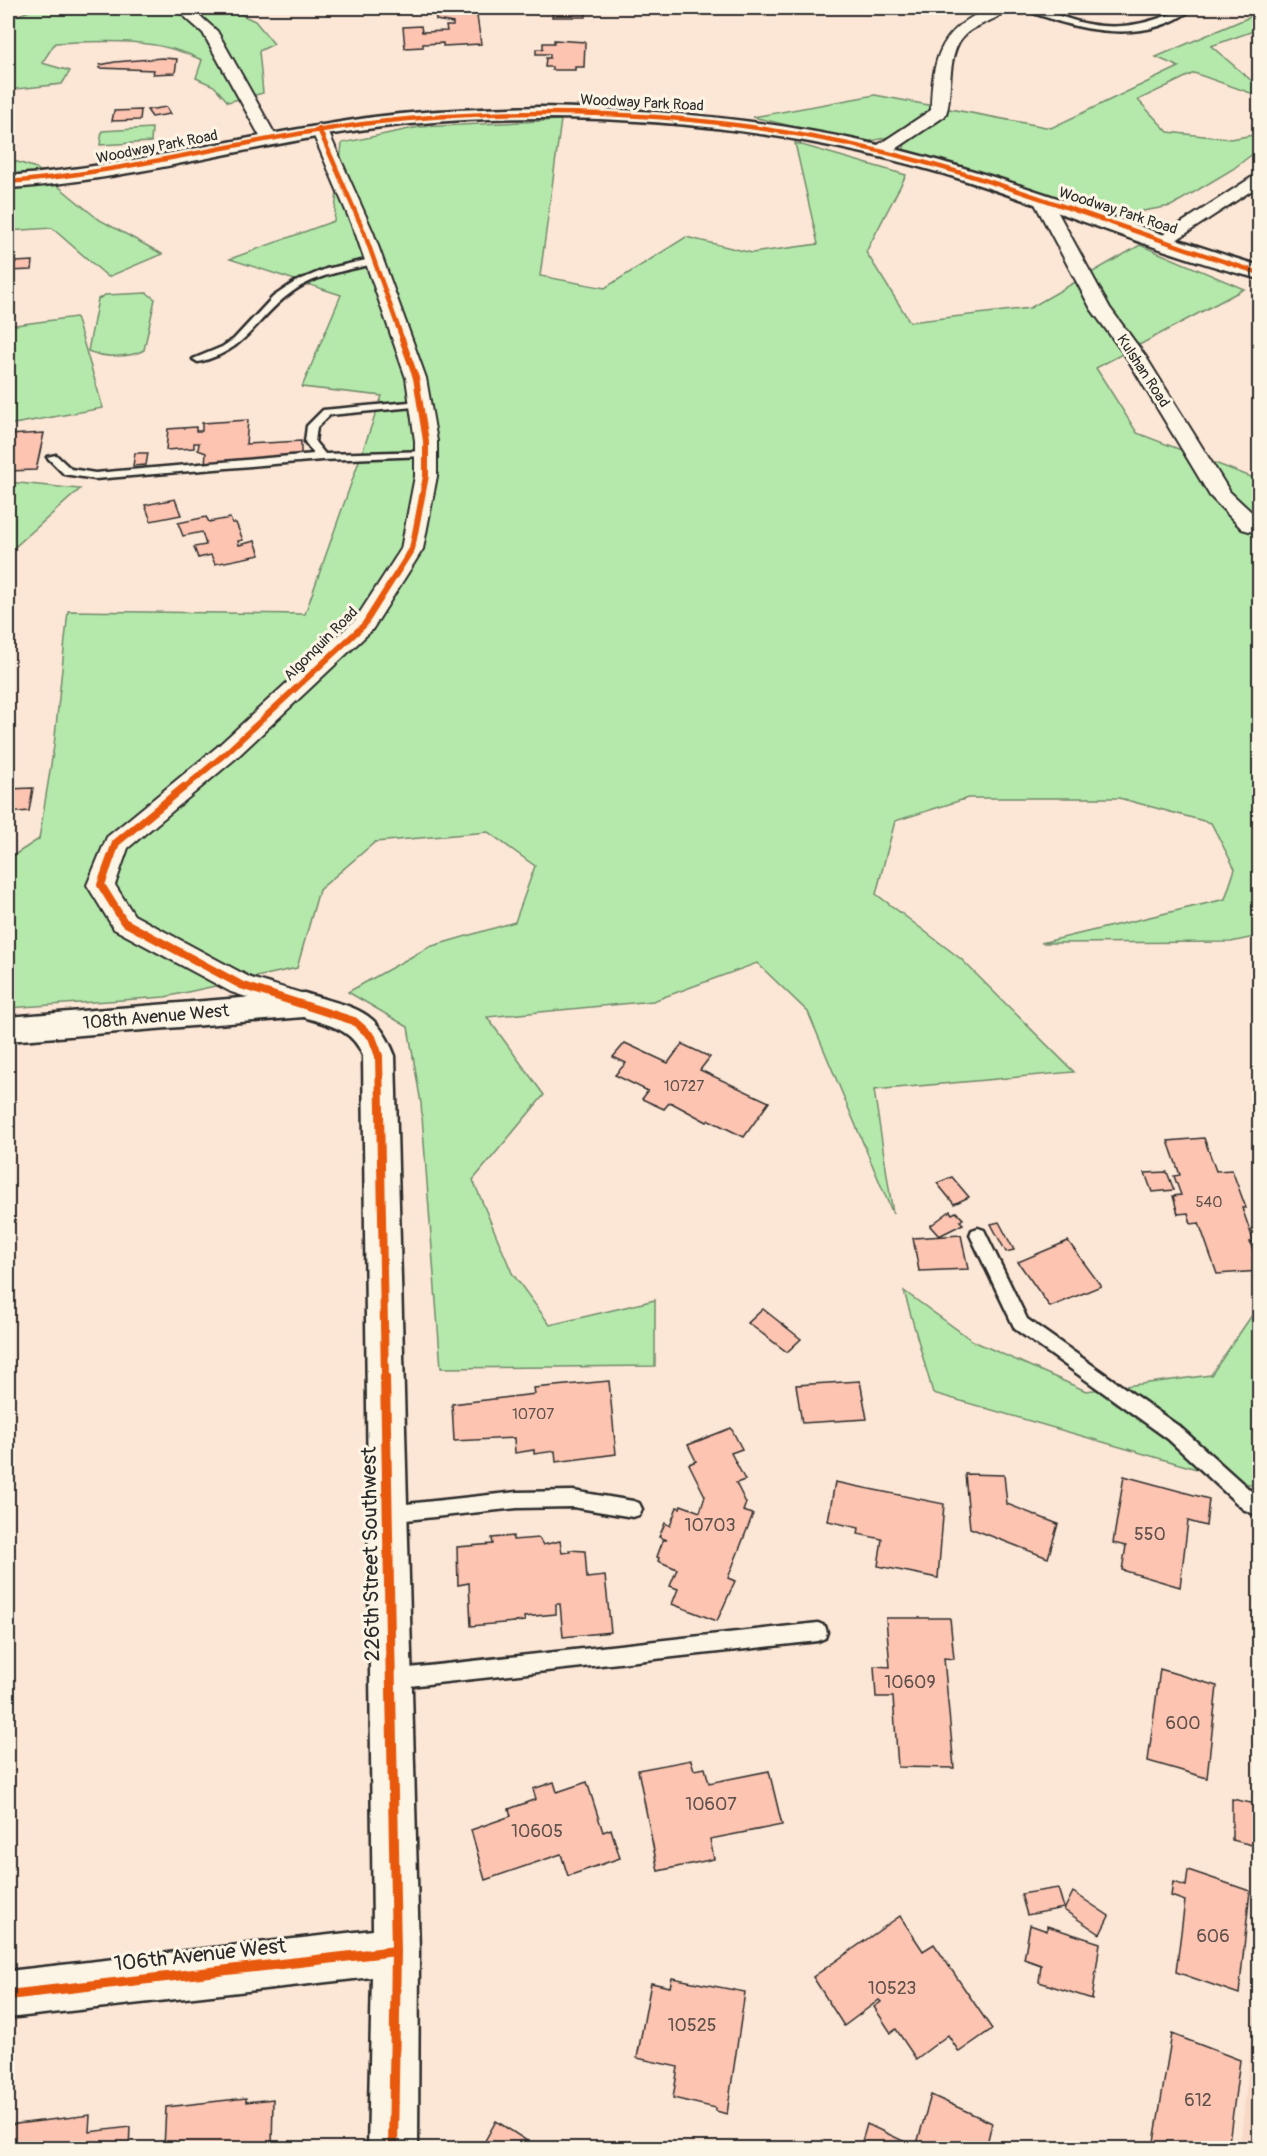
<svg xmlns="http://www.w3.org/2000/svg" width="1267" height="2156" font-family="Pangolin,sans-serif">
	<rect width="100%" height="100%" fill="#fce6d5"/>
	<filter id="ink" filterUnits="userSpaceOnUse"><feTurbulence type="fractalNoise" baseFrequency=".0167" numOctaves="2"/><feDisplacementMap in="SourceGraphic" scale="12" xChannelSelector="R" yChannelSelector="G"/><feConvolveMatrix kernelMatrix="1 2 1 2 8 2 1 2 1" color-interpolation-filters="sRGB"/></filter>
	<g filter="url(#ink)">
		<path fill="#f8d8c7" d="M1259,1979V2148H1240L1258,1980Z"/>
		<g fill="#b5e9ab" stroke="#708a6b" stroke-width="1.5">
			<path d="M37,8H227L255,21L274,44L259,51L263,93L228,102L214,86L196,78L202,60C155,37 106,41 55,43L42,63L70,71L62,84L8,90V19Z"/>
			<path d="M1259,13V29L1211,46L1259,87V96L1194,73L1138,100L1168,132L1231,139L1259,134V149L1233,169L1171,206L1109,217L903,154L905,143L888,137L864,143L753,117L875,95L1051,128L1179,67L1156,57Z"/>
			<path d="M561,120L540,276L605,288L686,237L752,253L818,244L795,143L906,175L866,252L910,322L1030,308L1140,245L1244,289L1096,368L1137,433L1259,480V936L1231,942L1041,943L1225,899L1235,869L1211,823L1119,798H968L895,821L876,894L961,959L1074,1072L874,1090L893,1214L808,1012L757,963L653,1001L487,1017L544,1095L473,1180L512,1273L550,1325L655,1300V1366L441,1368L421,1103L408,1027L348,992L429,947L515,922L535,866L488,832L375,842L319,890L297,968L165,997L8,1008V859L39,839L54,746L68,611L305,614L382,396L302,387L341,295L230,259L334,221L342,143L419,127Z"/>
			<path d="M152,128L151,142L100,145L102,131Z"/>
			<path d="M8,159L36,168L98,219L162,254L108,277L52,228L8,231Z"/>
			<path d="M147,293L155,299L144,350C130,358 103,358 88,351L98,299L105,295Z"/>
			<path d="M76,317L103,408L8,425V326Z"/>
			<path d="M8,482L80,489L8,553Z"/>
			<path d="M904,1291L973,1341L1086,1391L1211,1375L1259,1305V1487L933,1393Z"/>
		</g>
		<g fill="#fcc4b1" stroke="#2b2b2b" stroke-width="1.5">
			<path d="M553,8H586V17H552Z"/>
			<path d="M476,9L481,44L443,46V43L423,44V47L405,48L403,27L421,26L422,32L447,31L446,26H453V23L436,20L435,11Z"/>
			<path d="M554,40L585,42L584,67H575V70H552V67H545L546,58H550V54H536V49H543V43H554Z"/>
			<path d="M162,58L177,59L175,73L153,74L154,70L99,68L100,65L115,62Z"/>
			<path d="M166,107L170,114L152,117L147,110Z"/>
			<path d="M141,110L140,120L112,121L114,111Z"/>
			<path d="M15,258V262L33,261L32,270L8,271V259Z"/>
			<path d="M248,420L246,444L301,441V459L205,464L206,453L198,450L199,443H194V448L166,450L168,429L196,427V431H202V423Z"/>
			<path d="M44,433L36,470L8,471V435Z"/>
			<path d="M135,453H148L146,465L133,466Z"/>
			<path d="M175,499L181,515L151,521L145,505Z"/>
			<path d="M206,517L209,522L230,518L232,523H236L243,540L238,541L239,545L255,541L260,555L215,564L211,555L198,558L194,547L206,545L202,532L183,536L178,523Z"/>
			<path d="M33,788L29,811L8,813V789Z"/>
			<path d="M625,1043L668,1063L682,1044L710,1057L700,1070L769,1102L744,1137L709,1120L707,1122L670,1102L664,1109L642,1099L648,1091L615,1075L626,1063L613,1057Z"/>
			<path d="M1204,1138L1216,1171L1232,1170L1246,1208H1242L1254,1242H1250L1260,1271L1217,1274L1199,1223L1191,1224L1188,1213L1178,1214L1173,1196L1181,1195L1174,1176L1180,1175L1168,1141Z"/>
			<path d="M1167,1172L1174,1190L1152,1192L1145,1173Z"/>
			<path d="M952,1177L969,1197L954,1204L937,1183Z"/>
			<path d="M950,1211L952,1214L956,1212L963,1219L960,1221L963,1224L939,1236L930,1226Z"/>
			<path d="M999,1222L1014,1250L1006,1252L991,1224Z"/>
			<path d="M961,1235L968,1269L919,1271L913,1238Z"/>
			<path d="M1068,1241L1101,1286L1050,1307L1018,1262Z"/>
			<path d="M763,1309L801,1339L787,1352L748,1323Z"/>
			<path d="M609,1381L616,1454L556,1462L555,1451L534,1454V1450L515,1453L514,1438L454,1441L452,1404L535,1394L534,1388Z"/>
			<path d="M860,1381L867,1419L802,1423L796,1385Z"/>
			<path d="M731,1428L742,1449L731,1453L745,1480L736,1483L746,1503L743,1511L753,1514L728,1578L735,1581L717,1621L672,1604L678,1589L670,1586L677,1569L658,1561L659,1558L657,1557L663,1540H667L659,1537L665,1523L670,1526L677,1507L680,1508L681,1505L700,1512L705,1496L689,1464L696,1461L688,1445Z"/>
			<path d="M965,1474L1004,1475L1007,1504L1058,1524L1048,1558L970,1528Z"/>
			<path d="M1124,1476L1209,1499L1206,1526L1188,1521L1180,1587L1122,1570L1126,1546L1113,1543Z"/>
			<path d="M835,1482L944,1504L938,1578L878,1566L882,1539L858,1534L859,1528L828,1521Z"/>
			<path d="M513,1536V1540L539,1538L543,1545L560,1541L562,1553L570,1552L569,1550L585,1551L587,1578L605,1576L611,1632L563,1637L560,1604H556V1614L524,1617L525,1621L471,1626L469,1583L458,1585L457,1547L493,1544L492,1538Z"/>
			<path d="M886,1618H950L954,1659L944,1658L954,1768L898,1767L893,1697H876L874,1666L890,1667Z"/>
			<path d="M1160,1669L1217,1686L1207,1778L1148,1761Z"/>
			<path d="M691,1760L694,1770L705,1768L709,1783L769,1771L782,1825L710,1839L714,1859L658,1871L638,1770Z"/>
			<path d="M554,1782L557,1792L587,1782L603,1832L611,1829L620,1858L568,1876L561,1854L485,1880L471,1830L511,1816L509,1809L536,1799L533,1789Z"/>
			<path d="M1232,1799L1256,1804V1846L1232,1840Z"/>
			<path d="M1188,1870L1250,1891L1239,1994L1176,1972L1185,1901L1171,1896L1173,1882L1186,1886Z"/>
			<path d="M1058,1888L1064,1908L1027,1915L1021,1894Z"/>
			<path d="M1073,1892L1109,1916L1100,1934L1064,1910Z"/>
			<path d="M900,1916L923,1951L934,1944L992,2029L959,2052L948,2035L916,2059L896,2029L891,2033L874,2007L881,2002L879,2000L844,2026L813,1977Z"/>
			<path d="M1030,1925L1047,1931V1926L1100,1943L1092,1999L1039,1982L1041,1965L1024,1959Z"/>
			<path d="M672,1978L745,1992L727,2114L716,2111V2108L673,2098L678,2067L637,2058L651,1983L670,1987Z"/>
			<path d="M1172,2034L1240,2060L1229,2142L1224,2140L1223,2148H1153Z"/>
			<path d="M931,2095L992,2123L986,2148H860L867,2124L916,2147Z"/>
			<path d="M246,2098V2102L273,2099L272,2148H164L166,2107Z"/>
			<path d="M90,2115L89,2132L130,2127L129,2148H8V2125Z"/>
			<path d="M496,2121L538,2148H481Z"/>
		</g>
		<g fill="none" stroke-linecap="round" stroke-linejoin="round">
			<g stroke="#2b2b2b" stroke-width="5">
				<g id="service">
					<path d="M1024,8C1039,6 1055,15 1069,19C1111,33 1146,26 1185,8L1192,9C1152,40 1099,34 1054,20C1044,16 1032,14 1024,8Z"/>
					<path d="M375,258L378,259V263C348,270 317,274 292,292C254,319 249,350 198,362L193,359L222,347L234,339L273,297L295,282L326,269Z"/>
					<path d="M420,401L424,402V406L330,415L317,427L315,442L325,454L430,451L431,453L426,456L322,460L95,479L64,474L47,457L56,455L71,469L95,473L314,454L305,442L307,426L323,410Z"/>
					<path d="M978,1228L984,1230L1027,1319L1180,1427L1260,1499V1517L1243,1509L1168,1439L1015,1329L970,1235L972,1230Z"/>
					<path d="M573,1491L633,1501L639,1503L642,1509L639,1515L633,1517L573,1507L517,1508L388,1522L382,1520L379,1514L382,1508L388,1506L517,1492Z"/>
					<path d="M818,1623L825,1626L827,1632L825,1638L818,1641L391,1688L384,1686L381,1679L384,1672L391,1670Z"/>
				</g>
			</g>
			<g stroke="#2b2b2b" stroke-width="4">
				<g id="minor">
					<path d="M175,8H191L217,31L277,138L275,142H263L203,33Z"/>
					<path d="M990,8H1009C996,23 971,23 959,42C946,65 953,102 945,116L887,155H875L872,151L875,147L931,110C932,58 940,29 990,8Z"/>
					<path d="M319,124L327,129L373,232L426,378L437,441V476L423,549L372,630L235,759L128,848L115,885L134,915L251,978L314,997L318,1005L314,1013L304,1016L231,992L114,929L87,885L107,837L217,747L355,620L401,549L415,476V441L406,378L355,232L311,129Z"/>
					<path d="M1260,172V185L1170,244H1158L1155,240Z"/>
					<path d="M1042,195L1051,200L1110,308L1146,357L1230,492L1260,520V534L1242,529L1210,496L1127,358L1091,309L1033,200Z"/>
				</g>
			</g>
			<g stroke="#2b2b2b" stroke-width="5">
				<g id="tertiary">
					<path d="M540,107C650,109 758,118 865,142C1000,172 1128,226 1260,266V279C1160,254 1065,212 967,181C829,138 686,118 542,118C463,118 383,124 305,139C206,157 108,182 8,188V176C125,167 238,137 354,120C415,110 478,109 540,107Z"/>
					<path d="M304,993C351,1008 376,1006 395,1056L419,1951L418,2148H368L372,1977L8,2018V1971L373,1930L363,1056C353,1029 329,1025 304,1017L8,1041V1017Z"/>
				</g>
			</g>
			<use href="#service" fill="#fcf5e5" fill-rule="evenodd"/>
			<use href="#minor" fill="#fcf5e5" fill-rule="evenodd"/>
			<use href="#tertiary" fill="#fcf5e5" fill-rule="evenodd"/>
			<g stroke="#fcf5e5" stroke-width="7">
				<g id="cycleway-far3">
					<path d="M319,129L364,232L403,341"/>
					<path d="M8,182C143,171 273,131 408,119C583,104 760,117 930,164C1042,195 1150,239 1260,273"/>
				</g>
			</g>
			<g stroke="#fcf5e5" stroke-width="9">
				<path id="cycleway-far2" d="M183,789L226,753L364,625L412,549L426,476V441L416,378L402,339"/>
			</g>
			<g stroke="#fcf5e5" stroke-width="11">
				<path id="cycleway-far1" d="M184,787L116,843L101,885L124,922L241,985L354,1021L372,1037L379,1056L385,1379"/>
			</g>
			<g stroke="#fcf5e5" stroke-width="14">
				<g id="cycleway">
					<path d="M385,1377L396,1951L393,2148"/>
					<path d="M8,1995L396,1951"/>
				</g>
			</g>
			<use href="#cycleway-far3" stroke="#e8590c" stroke-width="4.5"/>
			<use href="#cycleway-far2" stroke="#e8590c" stroke-width="6"/>
			<use href="#cycleway-far1" stroke="#e8590c" stroke-width="8"/>
			<use href="#cycleway" stroke="#e8590c" stroke-width="10"/>
		</g>
	</g>
	<g text-anchor="middle" dominant-baseline="central" stroke-width="6" stroke-linejoin="round" paint-order="stroke">
		<g font-size="15" fill="#2b2b2b" stroke="#fcf5e5">
			<text transform="translate(642 103) rotate(3)">Woodway Park Road</text>
			<text transform="translate(157 147) rotate(-11)">Woodway Park Road</text>
			<text transform="translate(1118 211) rotate(18)">Woodway Park Road</text>
			<text transform="translate(1143 371) rotate(57)">Kulshan Road</text>
			<text transform="translate(321 644) rotate(-45)">Algonquin Road</text>
		</g>
		<g font-size="15" fill="#5f514c">
			<text x="684" y="1086">10727</text>
			<text x="1209" y="1202">540</text>
			<text x="533" y="1414">10707</text>
		</g>
		<g font-size="18" fill="#2b2b2b" stroke="#fcf5e5">
			<text transform="translate(156 1017) rotate(-5)">108th Avenue West</text>
		</g>
		<g font-size="18" fill="#5f514c">
			<text x="710" y="1525">10703</text>
			<text x="1150" y="1534">550</text>
			<text x="910" y="1682">10609</text>
			<text x="1183" y="1723">600</text>
			<text x="711" y="1804">10607</text>
			<text x="537" y="1831">10605</text>
			<text x="1213" y="1936">606</text>
			<text x="892" y="1988">10523</text>
			<text x="692" y="2025">10525</text>
			<text x="1198" y="2100">612</text>
		</g>
		<g font-size="21" fill="#2b2b2b" stroke="#fcf5e5">
			<text transform="translate(371 1554) rotate(-91)">226th Street Southwest</text>
			<text transform="translate(200 1955) rotate(-6)">106th Avenue West</text>
		</g>
	</g>
	<rect width="1267" height="2156" fill="none" stroke="#fcf5e5" stroke-width="30"/>
	<rect x="15" y="15" width="1237" height="2126" fill="none" stroke="#2b2b2b" stroke-width="2" filter="url(#ink)"/>
</svg>
